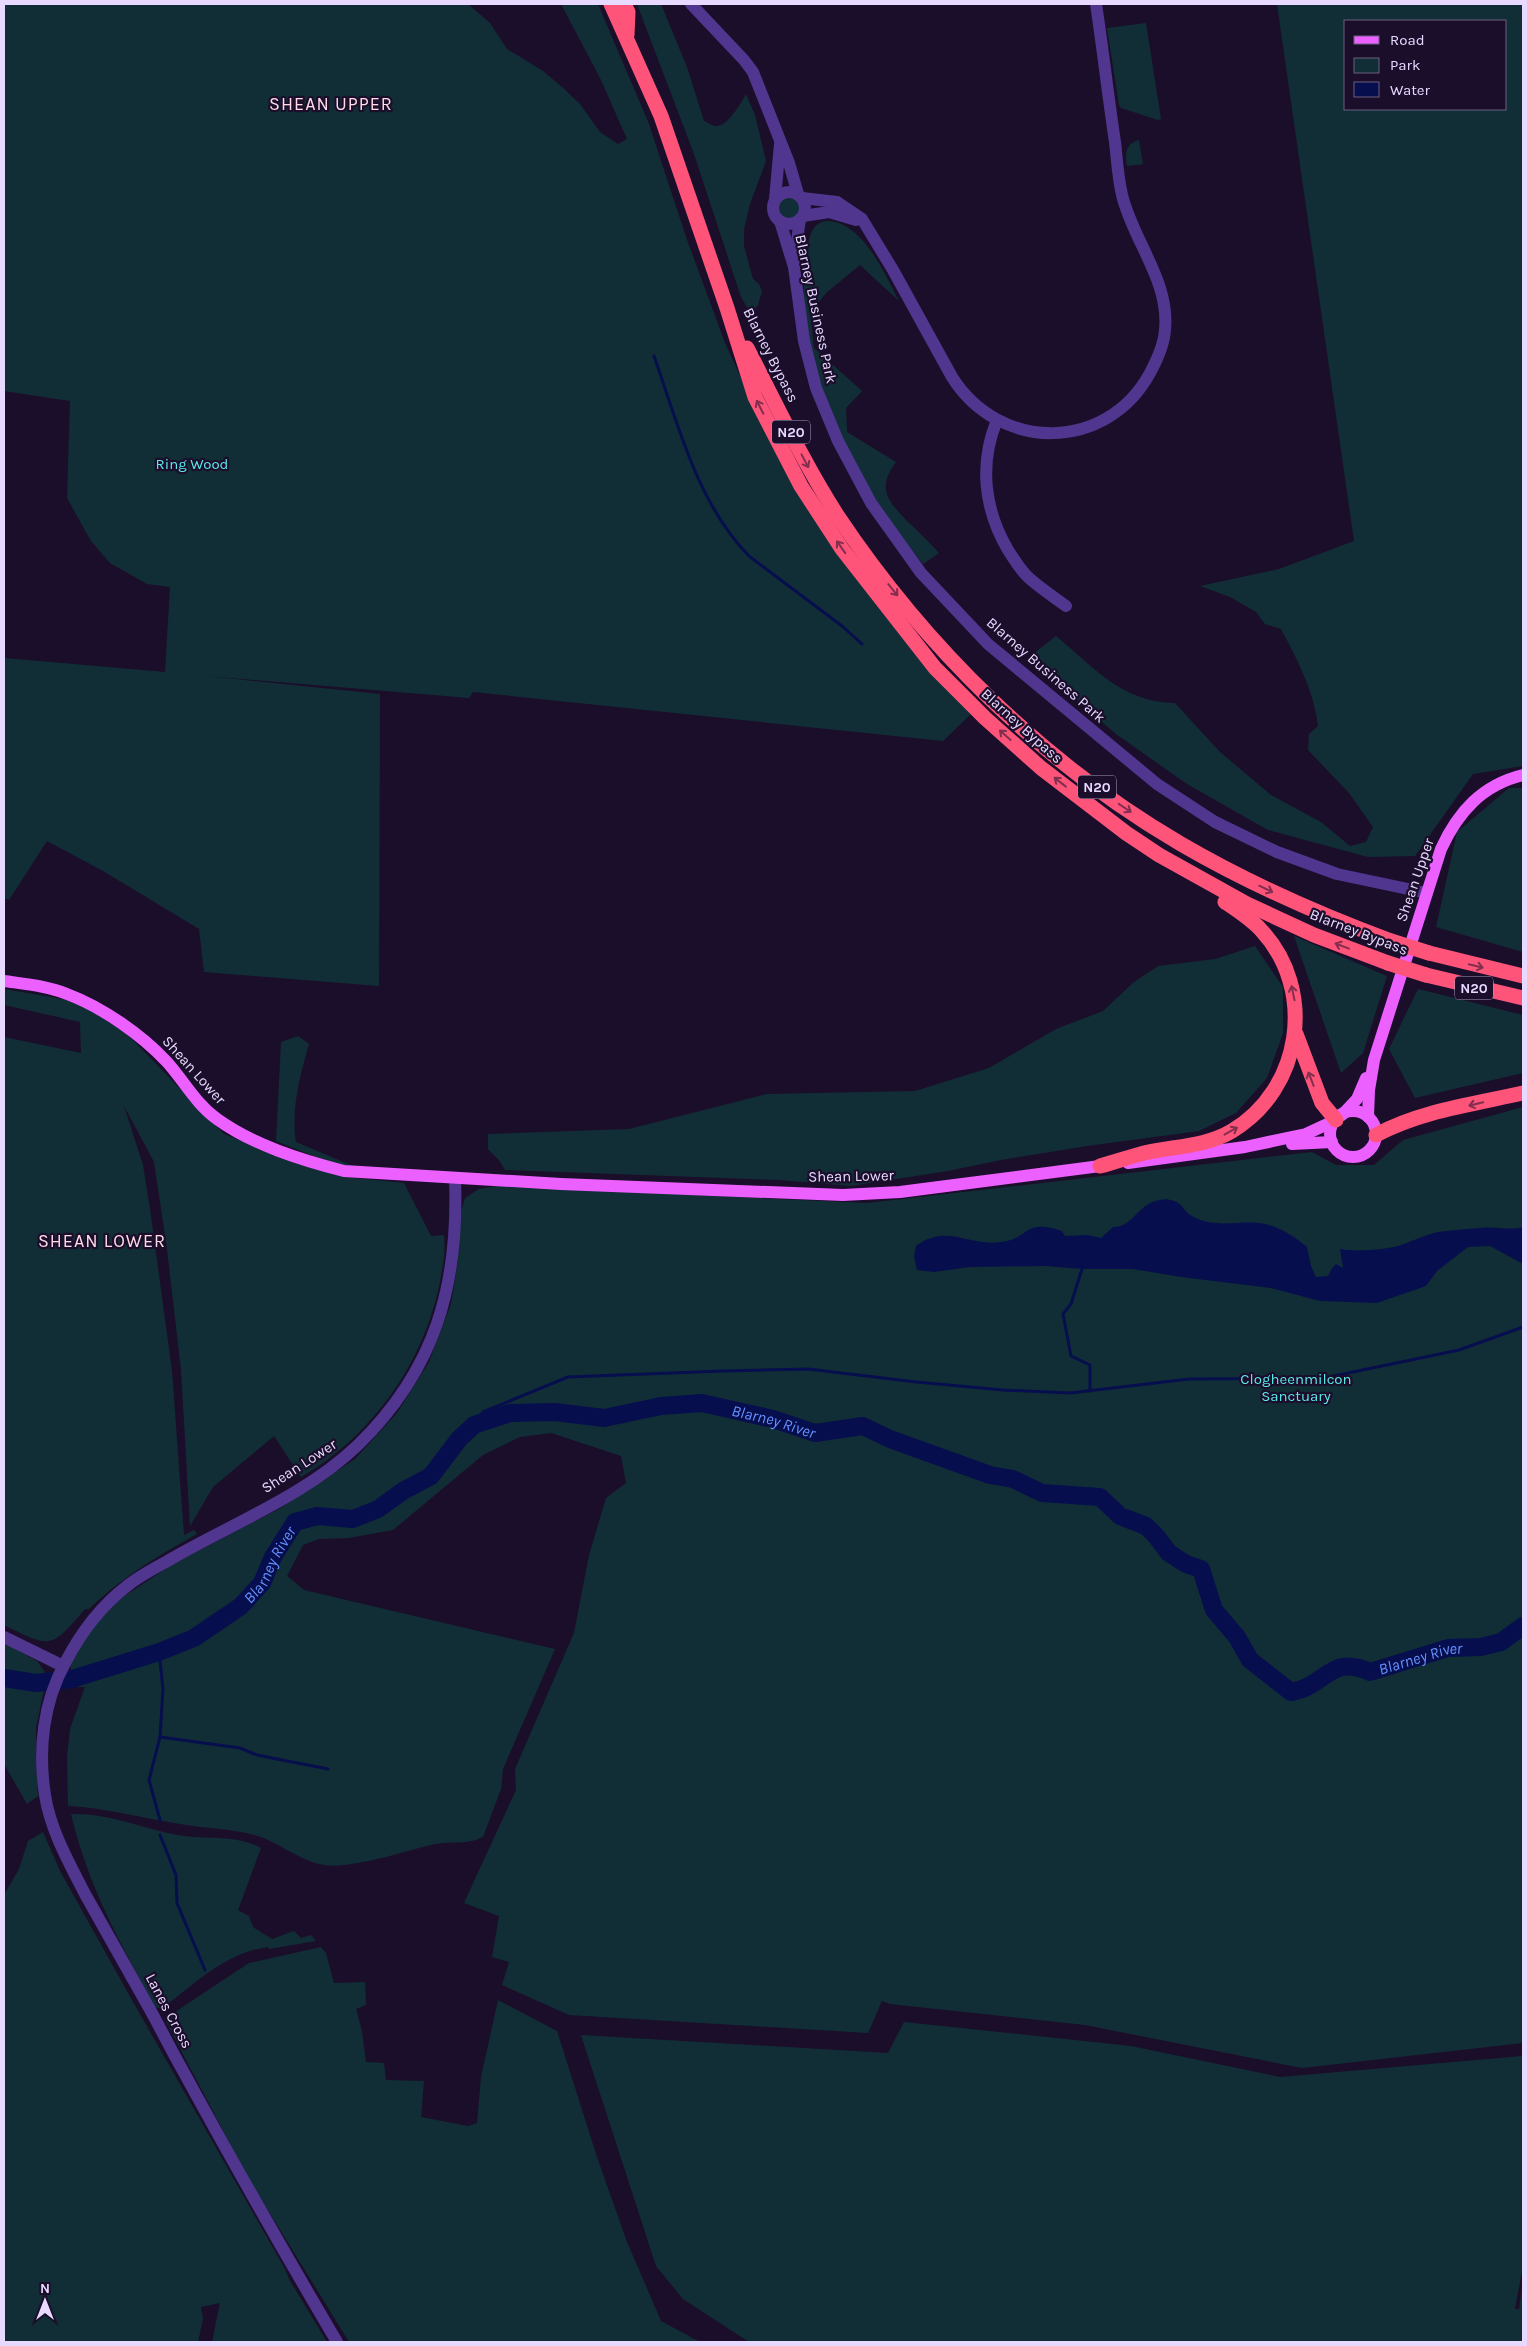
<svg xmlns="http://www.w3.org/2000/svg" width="1527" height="2346" font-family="Karla,sans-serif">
	<rect width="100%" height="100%" fill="#1b0e2b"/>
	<g fill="#112e36" fill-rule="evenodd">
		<path d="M4,4H468L490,23L507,49L543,71L562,87L580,104L600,132L618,144L627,139L601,80L561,4H598L649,124L686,237L725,343L763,426L837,554L935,677L971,714L943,741L473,692L469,698L206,676L380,694L379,986L204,972L199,929L103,871L47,841L9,900L4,898V658L165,672L170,587L147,584L110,563L91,541L67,498L70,401L4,391Z"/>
		<path d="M637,4H661L687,67L704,121C707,122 712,126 715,126C727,128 741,103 746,94L755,115L766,161L750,204L744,229V246L753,279L759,284L762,291L758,305L751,314L741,297L694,154Z"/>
		<path d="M1277,4H1523V766L1473,774L1415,856L1368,857L1268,830L1187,784L1116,734L1028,658L1056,636C1095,668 1121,702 1175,703L1220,752L1271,795L1321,822L1350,846L1366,842L1373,827L1349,793L1308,750L1309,734L1318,726C1314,691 1297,659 1281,629L1265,624L1256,612L1230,597L1200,586L1279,569L1354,541ZM1346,21H1506V109H1346Z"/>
		<path d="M1146,23L1161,119L1158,120L1121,108L1119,105L1107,28Z"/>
		<path d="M1139,140L1143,164L1127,166C1125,154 1125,144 1139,140Z"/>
		<circle cx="788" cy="208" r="12"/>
		<path d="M825,221C862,219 885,275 899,301L860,265L827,292L810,312L814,348L862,391L846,408L847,432L896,462C876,489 888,501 908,522C919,532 929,542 939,553L923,564C867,496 817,410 806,320C803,301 804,280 804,260L808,259C808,245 808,225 825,221Z"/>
		<path d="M1509,788H1523V952L1436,927L1457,832Z"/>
		<path d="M1294,936L1387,976L1363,1053L1341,1073Z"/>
		<path d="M1255,946L1283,987V1033L1267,1078L1236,1113L1199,1131L1087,1146L1001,1160L948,1171L851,1186L779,1180L505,1170L499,1160L488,1149V1134L629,1129L767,1094L915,1091L989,1068L1056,1029L1103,1011L1134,982L1158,966L1215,959Z"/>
		<path d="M4,989L68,1000L87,1008L127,1034L224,1134L252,1145L355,1178L404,1183L431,1236L444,1235C446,1255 442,1272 438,1291C420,1368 370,1437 301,1477L274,1436L213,1487L190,1526L181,1370L167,1249L154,1162L124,1106L143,1165L150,1209L172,1371L184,1535L194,1530L197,1534C157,1556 121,1578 89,1609H85C50,1650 51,1648 4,1625V1037L81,1053L80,1022L4,1005Z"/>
		<path d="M1418,989L1523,1015V1073L1415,1098L1389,1049Z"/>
		<path d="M298,1036L309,1044C300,1075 291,1109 296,1142L355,1167L336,1165L276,1141L281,1042Z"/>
		<path d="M1523,1107V2043L1302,2068L1085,2025L890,2004L882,2001L868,2033L569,2015L502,1985L509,1962L492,1957L499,1916L464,1903L516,1790L515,1769L574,1633L589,1555L606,1498L626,1483L621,1456L551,1433L520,1437L483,1455L393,1530L349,1538L319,1539L303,1545L287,1576L304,1590L555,1649L503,1769L501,1789L483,1837C468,1845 451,1841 435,1844C405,1851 352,1869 324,1865C300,1861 280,1843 258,1836C230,1828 207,1829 180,1824C142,1818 106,1808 68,1806L67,1756L70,1729L85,1687H74L70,1664L91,1629L117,1601L173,1564L279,1509L355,1459L397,1413L429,1362L451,1304L458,1261L459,1218L465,1198L479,1189L497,1186L867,1203L1312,1152L1336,1165H1374L1403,1140Z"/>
		<path d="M4,1643L37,1661L47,1675L36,1728V1763L38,1796L27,1804L4,1764Z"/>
		<path d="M71,1814C107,1813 139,1827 173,1834C203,1841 233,1833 261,1848L238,1910L249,1916L253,1927L272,1939L294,1931L301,1938L311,1935L316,1941L269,1949L268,1947C227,1952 197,1982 165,2006L159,2008L155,2007C120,1943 88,1886 71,1814Z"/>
		<path d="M43,1832L60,1871L128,1993L285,2269L289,2279L327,2342H212L220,2303L201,2307L203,2319L198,2342H4V1895L19,1869L28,1841Z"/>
		<path d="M321,1947L326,1953L334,1983L365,1982L366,2005L356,2009L362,2031L366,2062L384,2063L386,2080L424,2081L421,2117L468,2126L477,2123L481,2077L498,2000L557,2031L597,2157L627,2242L661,2321L700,2342H349L247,2176L166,2022L167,2018L184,2006L249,1963Z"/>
		<path d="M904,2022L1131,2046L1280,2077L1523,2056V2265L1515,2309H1519L1523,2281V2342H749L683,2299L656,2266L581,2035L888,2053Z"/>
	</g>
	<path fill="#060e4d" d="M1166,1199C1186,1202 1181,1211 1194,1217C1214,1228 1238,1221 1259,1223C1277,1225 1294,1236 1307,1247L1311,1266L1316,1277L1328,1276L1332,1268L1336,1264L1343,1268L1340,1249C1356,1252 1382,1250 1398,1246C1411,1242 1424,1235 1438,1232C1452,1230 1467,1229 1481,1228C1495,1226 1509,1231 1523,1227V1264L1490,1246L1468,1247L1437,1271L1426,1286L1377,1303L1320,1301L1271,1288L1181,1277L1133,1269H1082L1045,1266L970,1267L934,1272L917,1270L914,1256L916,1246C948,1223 968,1247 1001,1242C1030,1239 1023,1218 1062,1231L1065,1236L1087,1235L1101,1238L1113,1227C1128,1228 1136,1212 1147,1205C1152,1201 1160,1200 1166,1199Z"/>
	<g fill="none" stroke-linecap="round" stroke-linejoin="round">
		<g stroke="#060e4d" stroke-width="3">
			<path d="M654,356C678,424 697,503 749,556L842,626L862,644"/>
			<path d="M1082,1269L1071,1304L1063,1314L1071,1356L1090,1365V1391"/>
			<path d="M474,1425L483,1412L568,1377L723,1371L808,1369L916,1382L1003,1390L1070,1393L1189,1379L1324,1378L1459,1350L1523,1327"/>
			<path d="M159,1652L163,1689L160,1737L149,1780L160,1820"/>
			<path d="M160,1737L240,1748L257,1755L328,1769"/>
			<path d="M160,1835L176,1875L177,1903L205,1970"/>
		</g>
		<path stroke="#060e4d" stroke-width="18" id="s1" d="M4,1678L36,1683L72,1679L159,1652L194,1638L241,1606L262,1583L273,1557L295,1522L317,1516L353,1519L378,1509L403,1491L431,1476L459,1439L474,1425L510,1413L555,1412L604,1418L661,1406L702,1403L773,1419L815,1433L863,1426L890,1439L990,1475L1013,1479L1042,1493L1100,1497L1120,1516L1146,1526L1156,1536L1169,1553L1186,1564L1201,1569L1214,1610L1237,1637L1250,1660L1291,1692C1327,1686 1329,1654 1370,1672L1448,1648L1481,1647L1501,1642L1523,1626"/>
		<g stroke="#50368e" stroke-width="12">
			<path d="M691,4L744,60L753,72L789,163L798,194"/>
			<circle cx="789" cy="208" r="16"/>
			<path d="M802,198L837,202L862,219L893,270L952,377C1000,453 1107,452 1150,373C1157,360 1164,345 1165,330C1170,281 1133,241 1122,195C1118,178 1117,160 1115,142C1108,96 1103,50 1096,4"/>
			<path d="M775,199L780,144"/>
			<path d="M803,216L829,212L856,220"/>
			<path d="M780,221L794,267L804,341L816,388L838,441L871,503L921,573L988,644L1157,784L1215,822L1277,852L1337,874L1427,893"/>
			<path d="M794,262L800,219"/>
			<path d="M997,420C979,464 984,509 1008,550C1014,559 1020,570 1029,578C1040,588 1054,597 1066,606"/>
			<path d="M4,1637L63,1666"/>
			<path d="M337,2342C284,2252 232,2161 182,2069C170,2048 160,2027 148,2006C127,1968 106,1931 85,1894C69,1863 50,1829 45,1795C38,1750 43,1703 65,1663C80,1634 101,1606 127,1586C138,1577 151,1570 164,1563C228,1525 304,1497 358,1445C436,1369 459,1284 455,1179"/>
		</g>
		<g stroke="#ec60ff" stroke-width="12">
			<path d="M4,981C25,984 48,986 67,994C102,1007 142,1035 167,1062C184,1081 196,1104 217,1119C253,1145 301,1160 344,1171L561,1184L843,1195L900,1192L1108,1165"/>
			<circle cx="1353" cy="1134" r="23"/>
			<path d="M1342,1115L1357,1099L1366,1078"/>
			<path d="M1368,1117L1369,1090L1374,1060L1441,849C1458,812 1482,785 1523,775"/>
			<path d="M1292,1144L1332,1142"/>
			<path d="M1128,1163L1245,1147L1306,1134L1334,1121"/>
		</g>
		<g stroke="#ff547a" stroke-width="15">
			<path d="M611,4L661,116L727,308L755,397L801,486L842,549L935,668L985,718L1041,768L1126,833L1159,855L1247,904L1314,935L1388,963"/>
			<path d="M624,4L628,12L627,35"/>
			<path d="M747,348C776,404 803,462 837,515C925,647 1044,764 1181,844C1248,883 1318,914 1391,941"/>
			<path d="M1429,953L1523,976"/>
			<path d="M1426,975L1523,998"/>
			<path d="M1296,1034L1322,1103L1336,1120"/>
			<path d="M1376,1135C1420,1111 1474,1104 1523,1093"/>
			<path d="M1100,1166C1115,1162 1129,1157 1144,1153C1174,1146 1205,1147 1232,1131C1302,1089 1317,990 1261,930C1251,919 1237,910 1225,902"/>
		</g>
		<g stroke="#ff547a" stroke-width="15">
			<path d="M1391,941L1429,953"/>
			<path d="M1388,963L1426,975"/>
		</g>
	</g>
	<defs><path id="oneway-shaft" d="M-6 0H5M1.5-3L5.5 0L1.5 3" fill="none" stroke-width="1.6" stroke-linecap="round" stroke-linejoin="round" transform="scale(1.25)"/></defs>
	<g stroke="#822e4f">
		<use href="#oneway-shaft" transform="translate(760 407) rotate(-117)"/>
		<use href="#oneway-shaft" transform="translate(805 461) rotate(62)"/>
		<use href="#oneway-shaft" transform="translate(841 547) rotate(-125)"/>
		<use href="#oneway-shaft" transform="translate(893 590) rotate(51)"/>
		<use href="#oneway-shaft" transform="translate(1005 735) rotate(-138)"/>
		<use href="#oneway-shaft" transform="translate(1060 782) rotate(-142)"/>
		<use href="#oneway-shaft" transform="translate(1125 808) rotate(34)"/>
		<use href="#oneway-shaft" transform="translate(1266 889) rotate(26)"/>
		<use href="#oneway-shaft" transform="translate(1342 946) rotate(-159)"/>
		<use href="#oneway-shaft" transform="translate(1476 966) rotate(13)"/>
		<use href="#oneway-shaft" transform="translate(1293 993) rotate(-102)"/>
		<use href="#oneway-shaft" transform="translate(1311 1079) rotate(-111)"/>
		<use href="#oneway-shaft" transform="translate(1476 1104) rotate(167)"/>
		<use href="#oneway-shaft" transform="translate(1231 1131) rotate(-29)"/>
	</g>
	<g text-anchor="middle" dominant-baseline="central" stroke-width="4.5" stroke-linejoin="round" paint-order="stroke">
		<g fill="#1b0e2b" stroke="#aa9cbf" stroke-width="1">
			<rect x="772" y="420.5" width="38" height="23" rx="4"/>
			<rect x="1078" y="775.5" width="38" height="23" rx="4"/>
			<rect x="1455" y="976.5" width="38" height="23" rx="4"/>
		</g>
		<g font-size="14" font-weight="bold" fill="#e7d9ff">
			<text x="791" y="432">N20</text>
			<text x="1097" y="787">N20</text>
			<text x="1474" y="988">N20</text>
		</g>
		<g font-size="15" fill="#e7d9ff" stroke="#1b0e2b">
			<text transform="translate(816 309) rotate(78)">Blarney Business Park</text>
			<text transform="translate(771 355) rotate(63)">Blarney Bypass</text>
			<text transform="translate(1046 670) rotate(41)">Blarney Business Park</text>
			<text transform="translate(1022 726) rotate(42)">Blarney Bypass</text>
			<text transform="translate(1415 880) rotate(-71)">Shean Upper</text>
			<text transform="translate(1359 932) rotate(21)">Blarney Bypass</text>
			<text transform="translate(194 1070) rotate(48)">Shean Lower</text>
			<text transform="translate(851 1176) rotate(-1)">Shean Lower</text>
			<text transform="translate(299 1466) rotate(-33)">Shean Lower</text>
			<text transform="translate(169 2011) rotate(62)">Lanes Cross</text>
		</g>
		<g font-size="15" fill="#59e9ea" stroke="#1b0e2b">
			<text x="192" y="464">Ring Wood</text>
			<text x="1296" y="1379">Clogheenmilcon<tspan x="1296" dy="17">Sanctuary</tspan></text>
		</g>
		<g font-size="16" font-style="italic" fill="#6791ff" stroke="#1b0e2b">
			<text stroke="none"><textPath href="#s1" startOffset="876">Blarney River</textPath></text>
			<text stroke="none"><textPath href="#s1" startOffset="305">Blarney River</textPath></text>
			<text stroke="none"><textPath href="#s1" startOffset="1640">Blarney River</textPath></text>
		</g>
		<g font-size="18" letter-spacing="1" fill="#ffdbe8" stroke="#1b0e2b">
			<text x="331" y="104">SHEAN UPPER</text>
			<text x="102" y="1241">SHEAN LOWER</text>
		</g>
	</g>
	<rect width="1527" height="2346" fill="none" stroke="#e7d9ff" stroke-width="10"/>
	<rect x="1344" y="20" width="162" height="90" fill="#1b0e2b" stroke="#6d5f80"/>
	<rect x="1354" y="36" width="25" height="8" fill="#ec60ff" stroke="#6d5f80"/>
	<text x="1390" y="45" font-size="15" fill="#e7d9ff">Road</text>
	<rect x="1354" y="58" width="25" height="15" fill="#112e36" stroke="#6d5f80"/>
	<text x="1390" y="70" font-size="15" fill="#e7d9ff">Park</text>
	<rect x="1354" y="82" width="25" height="15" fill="#060e4d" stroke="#6d5f80"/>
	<text x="1390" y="95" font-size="15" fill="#e7d9ff">Water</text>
	<g transform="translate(45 2301)" stroke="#1b0e2b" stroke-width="4" paint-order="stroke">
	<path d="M0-4L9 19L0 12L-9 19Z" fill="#e7d9ff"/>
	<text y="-8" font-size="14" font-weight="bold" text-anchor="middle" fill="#e7d9ff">N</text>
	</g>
</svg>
